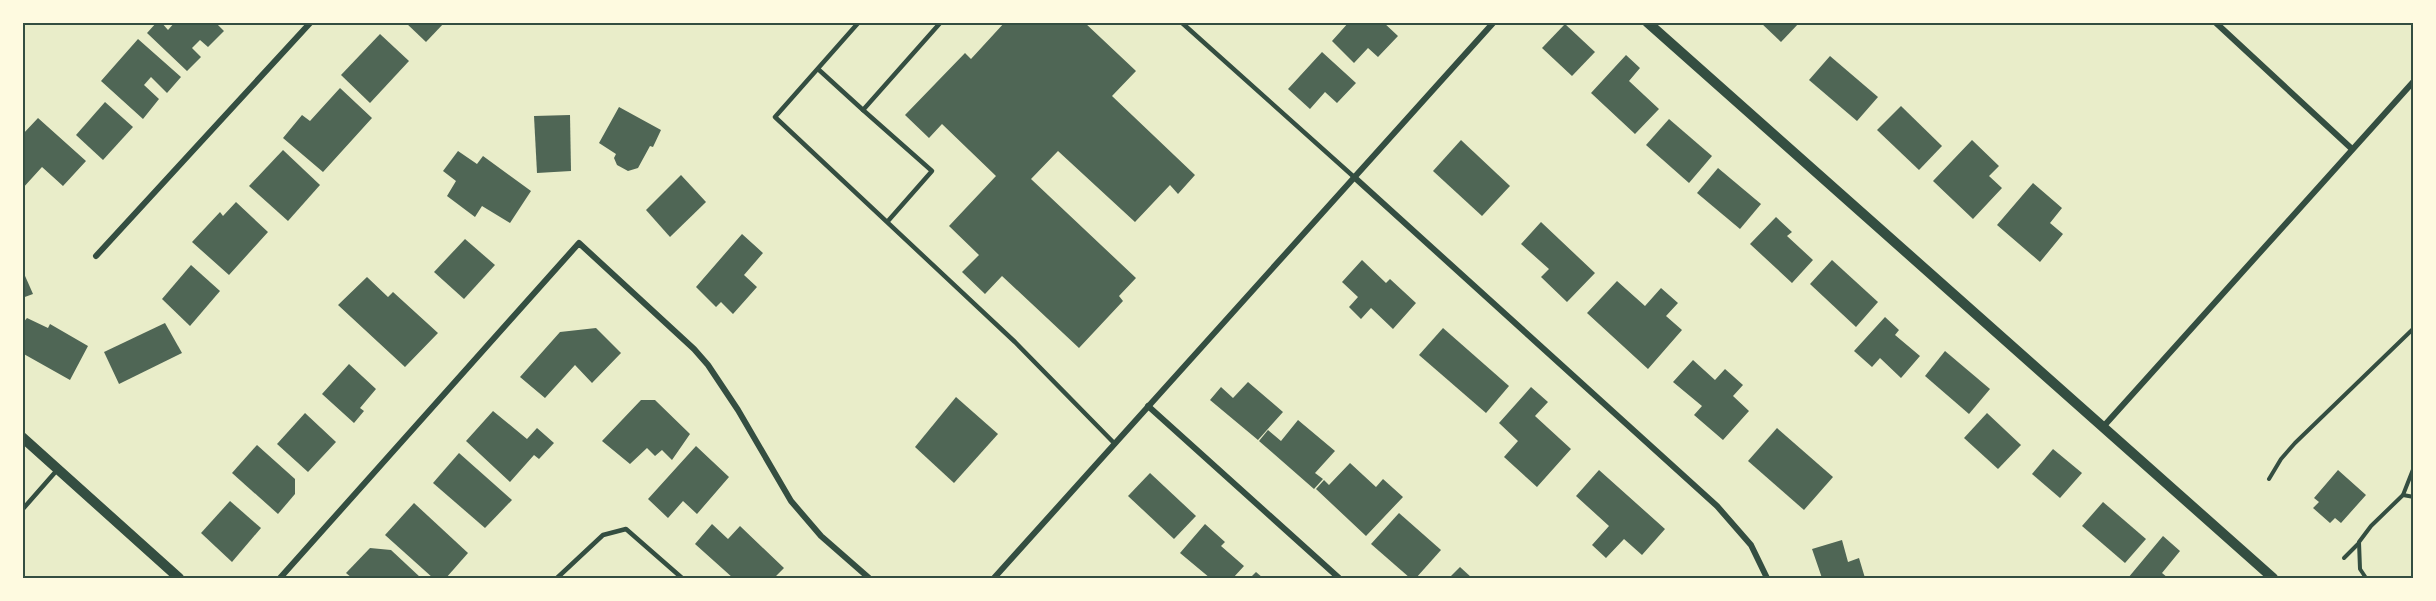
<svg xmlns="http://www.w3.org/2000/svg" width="2436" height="601" font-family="'Public Sans',sans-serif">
	<rect width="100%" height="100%" fill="#e9edc9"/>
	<g fill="#4f6655">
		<path d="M157,22H161L168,30L175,22H215L224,31L208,47L200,40L192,48L201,57L187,71L147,33Z"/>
		<path d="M405,22H445L426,42Z"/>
		<path d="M1005,22H1084L1136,71L1112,96L1195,175L1178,194L1170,185L1135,222L1058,151L1031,179L1136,278L1119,296L1123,301L1079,348L1002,276L985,294L962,272L979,255L949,226L996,176L942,124L929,138L905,115L965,53L971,59Z"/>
		<path d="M1349,22H1383L1398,36L1378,57L1368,48L1354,63L1332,41Z"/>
		<path d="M1760,22H1800L1781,42Z"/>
		<path d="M1565,24L1595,52L1572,76L1542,48Z"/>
		<path d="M380,34L409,61L370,103L341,75Z"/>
		<path d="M138,39L181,77L167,93L151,77L144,85L159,99L143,119L101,81Z"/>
		<path d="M1322,52L1356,83L1337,103L1325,92L1310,109L1288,89Z"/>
		<path d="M1626,55L1640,68L1629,81L1659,109L1635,134L1591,93Z"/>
		<path d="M1830,56L1878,97L1857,121L1809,80Z"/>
		<path d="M340,88L372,118L323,172L283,138L302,115L310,121Z"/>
		<path d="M105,102L133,127L103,160L76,135Z"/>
		<path d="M1901,106L1942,146L1919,170L1877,130Z"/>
		<path d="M619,107L661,130L653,147L650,146L638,168L628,171L617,165L614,158L616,154L599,143Z"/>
		<path d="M570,115L571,171L537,173L534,116Z"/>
		<path d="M38,118L86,161L63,186L42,167L22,189V135Z"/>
		<path d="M1669,119L1712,156L1689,183L1646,145Z"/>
		<path d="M1461,140L1510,186L1482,216L1433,171Z"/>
		<path d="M1972,140L1999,166L1989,176L2002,188L1973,219L1933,181Z"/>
		<path d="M283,150L320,185L288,221L249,186Z"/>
		<path d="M458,151L477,164L483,156L531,191L510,223L482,206L475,217L447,196L456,181L443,171Z"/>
		<path d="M1718,168L1761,204L1740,229L1697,193Z"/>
		<path d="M681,175L706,202L670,237L646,210Z"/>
		<path d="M2033,183L2062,208L2050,223L2063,234L2040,262L1997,225Z"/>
		<path d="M236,202L268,232L229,275L192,242L220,212L223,216Z"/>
		<path d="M1776,217L1792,232L1787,236L1813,260L1792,283L1750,244Z"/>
		<path d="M1541,222L1595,273L1567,302L1541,277L1549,269L1521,244Z"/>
		<path d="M742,234L763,253L744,275L757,287L733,314L721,302L716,307L696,287Z"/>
		<path d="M465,239L495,265L464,299L434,272Z"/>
		<path d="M1362,260L1386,283L1390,279L1416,303L1393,329L1371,308L1361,319L1349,307L1358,297L1342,282Z"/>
		<path d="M1832,260L1878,302L1856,327L1810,284Z"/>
		<path d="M191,265L220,291L190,326L162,299Z"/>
		<path d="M22,269L33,294L22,298Z"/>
		<path d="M367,277L388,297L393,292L438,333L405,367L338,305Z"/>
		<path d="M1617,281L1645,306L1661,288L1678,303L1666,316L1682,330L1648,369L1587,313Z"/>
		<path d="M1885,317L1899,330L1895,335L1920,356L1901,378L1880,358L1872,367L1854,351Z"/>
		<path d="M27,318L48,328L50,324L88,346L70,380L22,353V324Z"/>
		<path d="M165,323L182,353L119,384L104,352Z"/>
		<path d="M596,328L621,353L592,383L575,365L545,398L520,377L560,332Z"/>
		<path d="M1443,328L1509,386L1486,413L1419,355Z"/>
		<path d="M1945,351L1990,389L1969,414L1925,376Z"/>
		<path d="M1693,360L1715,380L1725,369L1743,385L1733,396L1749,411L1723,440L1694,415L1702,406L1673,382Z"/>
		<path d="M349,364L376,389L360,408L364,411L354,423L322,394Z"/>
		<path d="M1248,382L1283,412L1258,440L1210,400L1221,387L1233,398Z"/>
		<path d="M1531,387L1548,402L1535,416L1571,449L1537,487L1504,457L1518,441L1499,423Z"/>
		<path d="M956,397L998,434L954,483L915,447Z"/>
		<path d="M641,400H655L690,434L672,460L662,450L655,456L647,448L630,464L602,441Z"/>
		<path d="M493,411L527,439L537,428L554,443L539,459L534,455L510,482L466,441Z"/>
		<path d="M305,413L336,442L308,472L277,444Z"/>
		<path d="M1987,413L2021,445L1998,469L1964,438Z"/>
		<path d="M1298,420L1335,451L1315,473L1323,479L1314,489L1259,441L1268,430L1281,441Z"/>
		<path d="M1777,428L1833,477L1804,510L1748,461Z"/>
		<path d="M257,445L295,479V494L278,514L232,473Z"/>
		<path d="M696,446L729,477L697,514L683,501L668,518L648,499Z"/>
		<path d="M2053,449L2082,473L2060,498L2032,474Z"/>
		<path d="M459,453L512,500L485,528L433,483Z"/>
		<path d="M1350,463L1376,487L1383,479L1403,497L1366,536L1316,489L1324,480L1329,485Z"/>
		<path d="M1599,470L1665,529L1642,555L1624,539L1606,558L1592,545L1609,526L1576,496Z"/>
		<path d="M2338,470L2366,495L2341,523L2335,518L2330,523L2313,508L2319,502L2314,498Z"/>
		<path d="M1150,473L1196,516L1174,539L1128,496Z"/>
		<path d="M230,501L261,528L232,562L201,533Z"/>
		<path d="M2103,502L2146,539L2125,563L2082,526Z"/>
		<path d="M414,503L468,553L446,578H433L385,535Z"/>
		<path d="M1399,513L1441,550L1416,578H1410L1371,544Z"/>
		<path d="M712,524L728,539L740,526L784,568L774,578H733L695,544Z"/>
		<path d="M1205,524L1225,542L1221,546L1244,566L1233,578H1210L1180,553Z"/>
		<path d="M2163,536L2180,551L2162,573L2168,578H2128Z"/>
		<path d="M1842,540L1848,562L1859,558L1865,578H1822L1812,549Z"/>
		<path d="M370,548L391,550L421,578H352L346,573Z"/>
		<path d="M1460,567L1472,578H1449Z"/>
		<path d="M1256,572L1263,578H1250Z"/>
	</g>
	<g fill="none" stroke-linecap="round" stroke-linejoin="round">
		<g stroke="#344e41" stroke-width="4">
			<path d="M2269,479L2281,459L2295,443L2414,328"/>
			<path d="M2403,495L2414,497"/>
			<path d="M2344,558L2359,543"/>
			<path d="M2366,578L2360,569L2359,542L2371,526L2403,495L2414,467"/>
		</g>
		<g stroke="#344e41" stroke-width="4.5">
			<path d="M859,22L775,117L1015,342L1115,444"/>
			<path d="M1181,22L1354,177"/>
			<path d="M818,69L863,110L941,22"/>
			<path d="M863,110L932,171L888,221"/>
			<path d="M22,510L58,469"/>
			<path d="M557,578L603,535L626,529L682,578"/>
		</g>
		<g stroke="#344e41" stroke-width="6">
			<path d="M2215,22L2352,149"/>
			<path d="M1354,177L1717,506L1751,545L1767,578"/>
			<path d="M96,256L311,22"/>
			<path d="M1148,406L1339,578"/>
			<path d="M2103,427L2414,81"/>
			<path d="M280,578L579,243L694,349L708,365L738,410L791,501L821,536L869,578"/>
			<path d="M994,578L1494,22"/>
		</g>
		<g stroke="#344e41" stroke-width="10">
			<path d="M1647,22L2273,578"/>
			<path d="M22,437L179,578"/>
		</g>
	</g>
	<rect width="2436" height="601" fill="none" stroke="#fefae0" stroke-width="48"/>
	<rect x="24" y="24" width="2388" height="553" fill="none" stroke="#344e41" stroke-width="2"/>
</svg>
